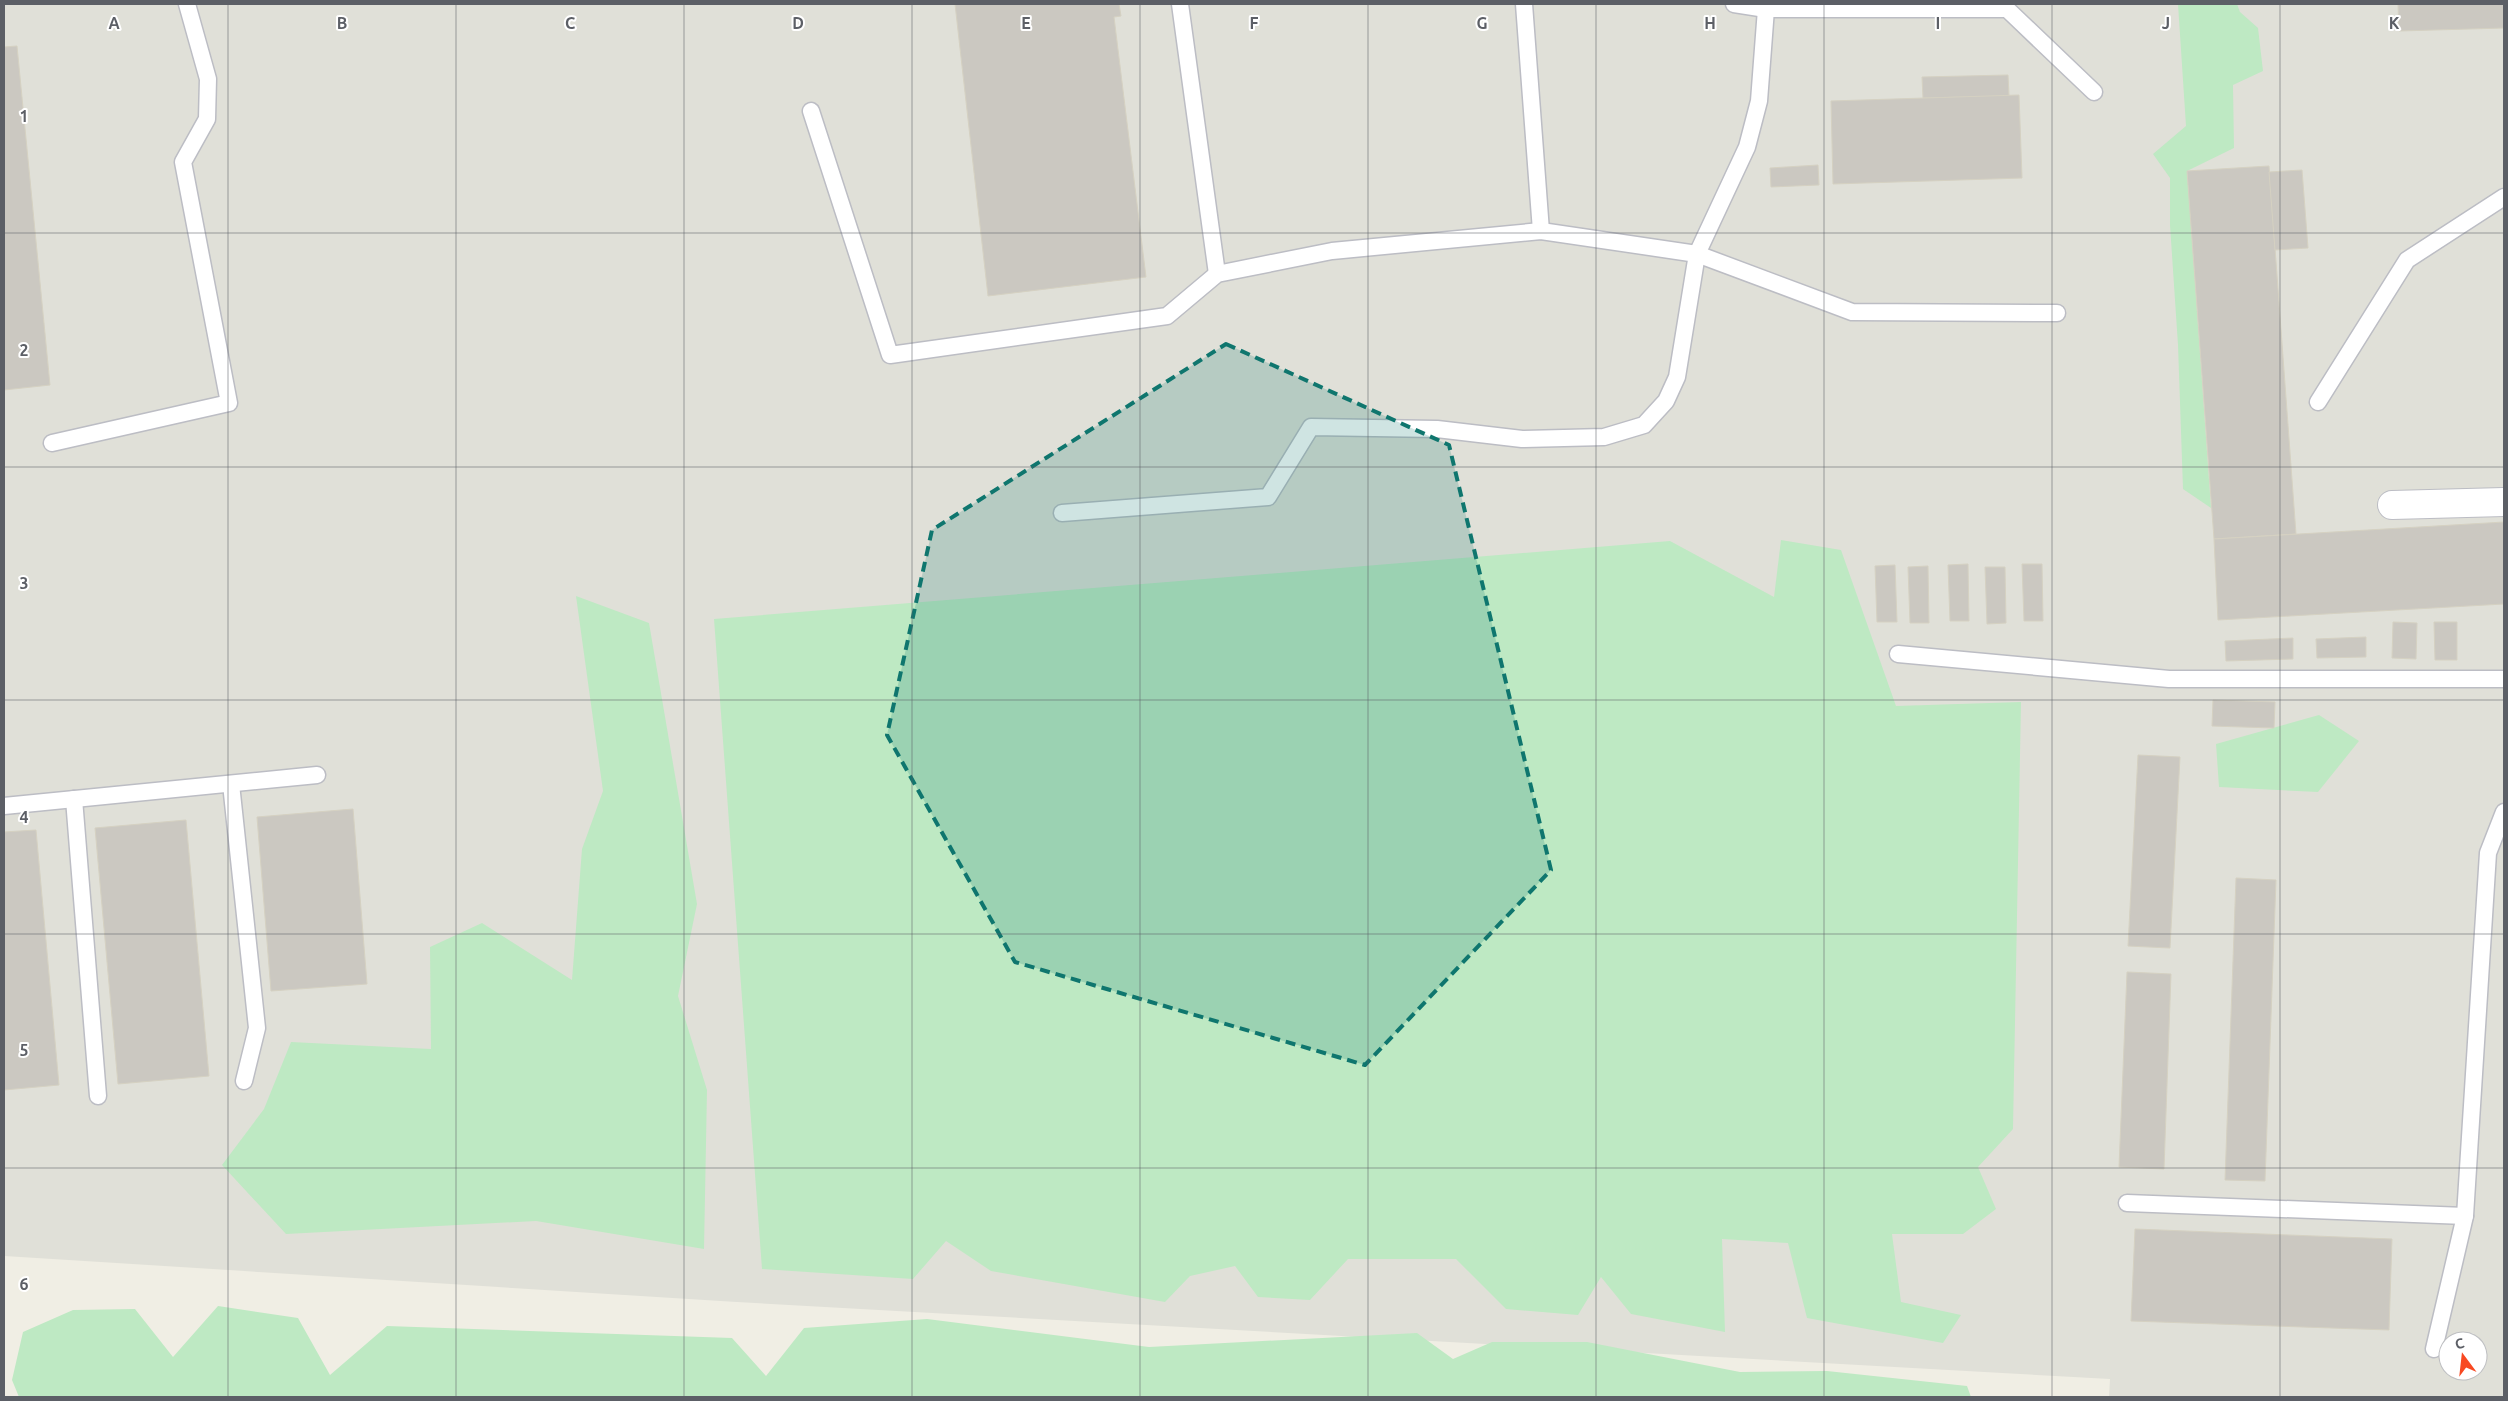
<svg xmlns="http://www.w3.org/2000/svg" width="2508" height="1401" font-family="Ubuntu,sans-serif">
	<rect width="100%" height="100%" fill="#f0eee4"/>
	<path fill="#e0e0d8" fill-rule="evenodd" d="M4,4H2504V1397H2109L2110,1379L737,1302L4,1256ZM2448,1341H2478V1371H2448Z"/>
	<g fill="#bee9c3">
		<path d="M2178,4H2237L2240,12L2258,28L2263,71L2233,85L2234,148L2187,171L2211,508L2183,489L2178,345L2170,225V178L2153,154L2186,126Z"/>
		<path d="M1781,540L1841,550L1896,706L2021,702L2013,1129L1978,1167L1996,1209L1963,1234H1892L1901,1302L1961,1315L1943,1343L1807,1318L1788,1243L1722,1239L1725,1332L1631,1314L1601,1277L1578,1315L1506,1309L1456,1259H1348L1310,1300L1258,1297L1235,1266L1190,1276L1165,1302L991,1271L946,1241L913,1279L762,1269L714,619L1670,541L1774,597Z"/>
		<path d="M576,596L649,623L697,904L678,996L707,1090L704,1249L536,1221L286,1234L222,1165L264,1109L291,1042L431,1049L430,947L482,923L572,980L582,849L603,791Z"/>
		<path d="M2319,715L2359,741L2318,792L2219,787L2216,744Z"/>
		<path d="M218,1306L298,1318L330,1375L387,1326L732,1338L766,1376L804,1328L927,1319L1149,1347L1417,1333L1453,1359L1492,1342H1587L1740,1372L1827,1371L1967,1386L1971,1397H19L12,1380L23,1332L73,1310L135,1309L173,1357Z"/>
	</g>
	<g fill="#cbc8c1" stroke="#d5d1c2">
		<path d="M955,4H1119L1121,16L1114,17L1146,277L988,296Z"/>
		<path d="M2398,4H2504V28L2399,31Z"/>
		<path d="M17,46L50,385L4,390V47Z"/>
		<path d="M2008,75L2009,96L1923,98L1922,77Z"/>
		<path d="M2019,95L2022,178L1833,184L1831,101Z"/>
		<path d="M1818,165L1819,185L1771,187L1770,168Z"/>
		<path d="M2269,166L2296,534L2214,539L2187,171Z"/>
		<path d="M2302,170L2308,248L2275,250L2269,172Z"/>
		<path d="M2504,522V604L2218,620L2214,539Z"/>
		<path d="M1968,564L1969,621H1950L1948,565Z"/>
		<path d="M2022,564H2042L2043,621H2024Z"/>
		<path d="M1895,565L1897,622H1877L1875,566Z"/>
		<path d="M1928,566L1929,623H1910L1908,567Z"/>
		<path d="M1985,567H2005L2006,623L1987,624Z"/>
		<path d="M2393,622L2417,623L2416,659L2392,658Z"/>
		<path d="M2434,622H2457V660H2435Z"/>
		<path d="M2366,637V657L2317,658L2316,639Z"/>
		<path d="M2293,638V659L2226,661L2225,641Z"/>
		<path d="M2213,700L2275,702L2274,728L2212,726Z"/>
		<path d="M2138,755L2180,757L2170,948L2128,946Z"/>
		<path d="M353,809L367,984L271,991L257,817Z"/>
		<path d="M186,820L209,1076L118,1084L95,828Z"/>
		<path d="M36,830L59,1085L4,1090V832Z"/>
		<path d="M2236,878L2276,880L2265,1181L2225,1180Z"/>
		<path d="M2127,972L2171,974L2164,1169L2119,1167Z"/>
		<path d="M2135,1229L2392,1239L2389,1330L2131,1321Z"/>
	</g>
	<g fill="none" stroke-linecap="round" stroke-linejoin="round">
		<g stroke="#bcbdc4" stroke-width="19">
			<g id="service">
				<path d="M1180,4L1217,274"/>
				<path d="M1524,4L1541,231"/>
				<path d="M1734,4L1766,9"/>
				<path d="M811,111L890,355L1167,316L1217,274L1332,251L1541,231L1697,254L1852,312L2057,313"/>
				<path d="M2318,402L2407,260L2504,197"/>
				<path d="M52,443L229,403L183,162L207,119L208,79L187,4"/>
				<path d="M1062,513L1268,497L1311,427L1437,429L1522,439L1604,437L1644,425L1666,401L1677,377L1697,254L1747,147L1759,101L1766,9H2007L2094,92"/>
				<path d="M1898,654L2169,679H2504"/>
				<path d="M231,784L257,1028L244,1081"/>
				<path d="M74,799L98,1096"/>
				<path d="M4,806L317,775"/>
				<path d="M2127,1203L2465,1216"/>
				<path d="M2434,1349L2465,1216L2488,853L2504,812"/>
			</g>
		</g>
		<g stroke="#bcbdc4" stroke-width="30">
			<path id="minor" d="M2392,505L2504,502"/>
		</g>
		<use href="#service" stroke="#fff" stroke-width="16"/>
		<use href="#minor" stroke="#fff" stroke-width="28"/>
	</g>
	<path fill="#0f766e" fill-opacity="0.2" stroke="#0f766e" stroke-width="4" stroke-dasharray="10 6" stroke-linejoin="round" d="M1226,344L1449,445L1551,870L1365,1065L1015,962L887,735L932,530Z"/>
	<path fill="none" stroke="#5c5f66" stroke-width="1" stroke-opacity="0.55" d="M228,4V1397M456,4V1397M684,4V1397M912,4V1397M1140,4V1397M1368,4V1397M1596,4V1397M1824,4V1397M2052,4V1397M2280,4V1397M4,233H2504M4,467H2504M4,700H2504M4,934H2504M4,1168H2504"/>
	<g font-size="16" text-anchor="middle" font-weight="bold" fill="#5c5f66" stroke="#fff" stroke-width="4" stroke-linejoin="round" paint-order="stroke">
		<text x="114" y="29">A</text>
		<text x="342" y="29">B</text>
		<text x="570" y="29">C</text>
		<text x="798" y="29">D</text>
		<text x="1026" y="29">E</text>
		<text x="1254" y="29">F</text>
		<text x="1482" y="29">G</text>
		<text x="1710" y="29">H</text>
		<text x="1938" y="29">I</text>
		<text x="2166" y="29">J</text>
		<text x="2394" y="29">K</text>
		<text x="24" y="122">1</text>
		<text x="24" y="356">2</text>
		<text x="24" y="589">3</text>
		<text x="24" y="823">4</text>
		<text x="24" y="1056">5</text>
		<text x="24" y="1290">6</text>
	</g>
	<rect width="2508" height="1401" fill="none" stroke="#5c5f66" stroke-width="10"/>
	<g transform="translate(2463 1356) rotate(345)"><circle r="24" fill="#ffffff" stroke="#bebfc2"/>
	<path d="M0-4L9 19L0 12L-9 19Z" fill="#f84922"/>
	<text y="-8" font-size="14" font-weight="bold" text-anchor="middle" fill="#5c5f66">С</text>
	</g>
</svg>
